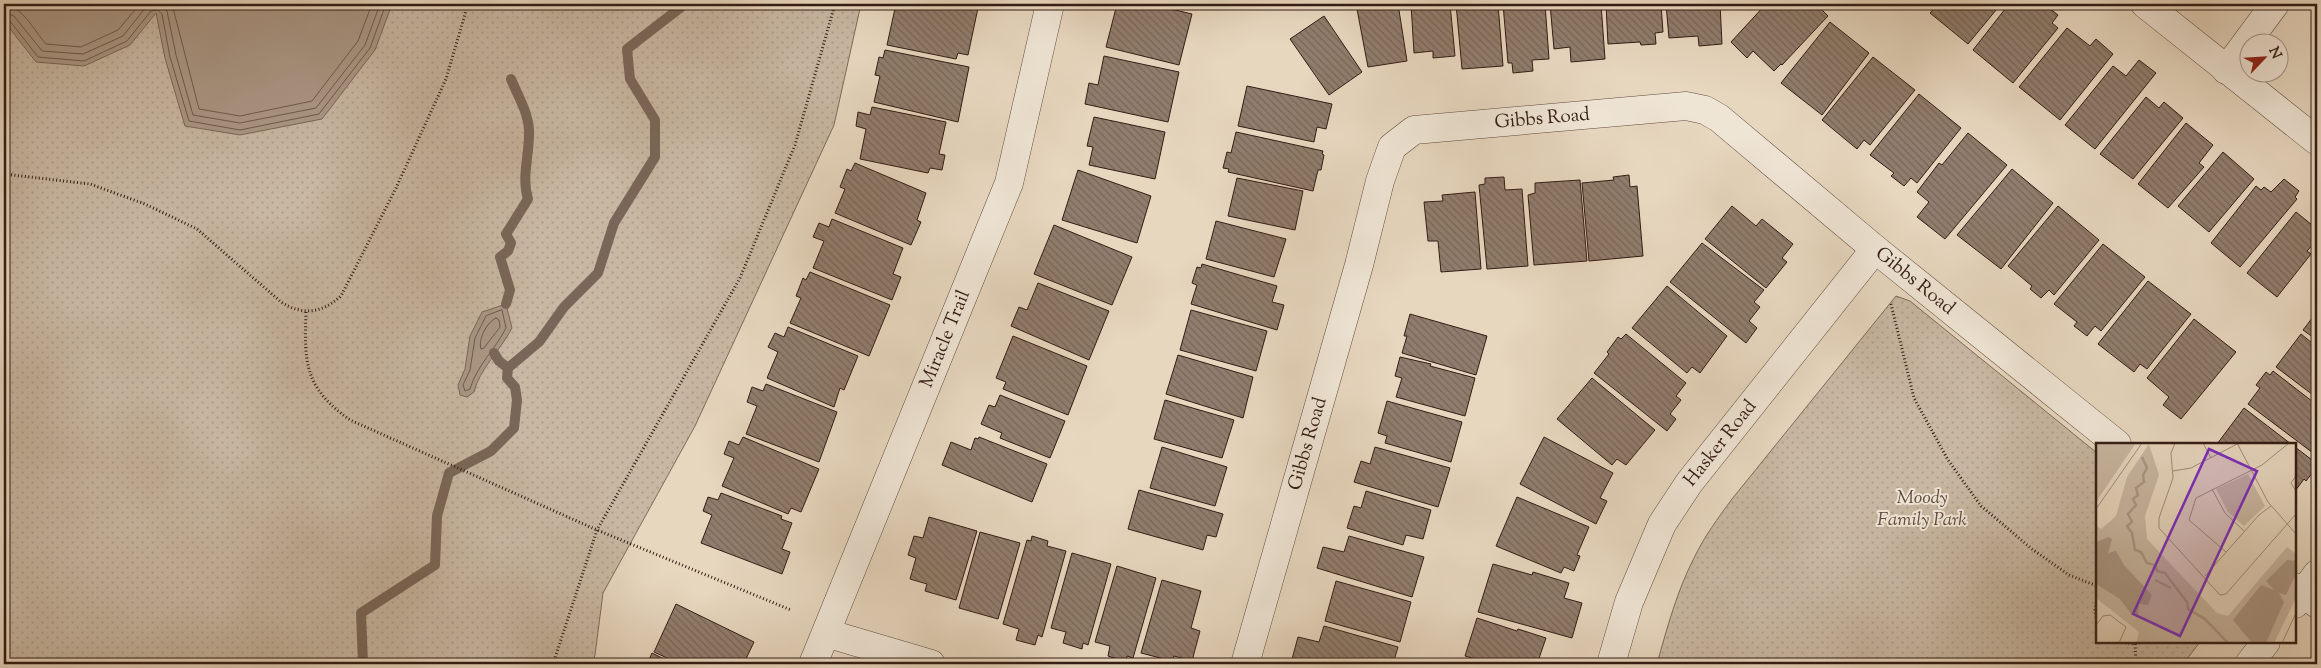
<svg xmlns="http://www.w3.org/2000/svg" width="2321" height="668" font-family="'Sorts Mill Goudy',serif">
	<defs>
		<pattern id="park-dots" width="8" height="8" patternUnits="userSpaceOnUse" patternTransform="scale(1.25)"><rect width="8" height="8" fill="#c8b7a2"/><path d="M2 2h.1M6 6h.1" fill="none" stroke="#ac9d8b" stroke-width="1.8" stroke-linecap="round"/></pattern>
		<pattern id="building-back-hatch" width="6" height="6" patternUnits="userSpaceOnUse" patternTransform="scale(1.25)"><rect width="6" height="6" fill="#917d6d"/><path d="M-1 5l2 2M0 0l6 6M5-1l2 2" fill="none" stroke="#776658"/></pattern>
	</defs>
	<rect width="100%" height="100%" fill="#e7d7bf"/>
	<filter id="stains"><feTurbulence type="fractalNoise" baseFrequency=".004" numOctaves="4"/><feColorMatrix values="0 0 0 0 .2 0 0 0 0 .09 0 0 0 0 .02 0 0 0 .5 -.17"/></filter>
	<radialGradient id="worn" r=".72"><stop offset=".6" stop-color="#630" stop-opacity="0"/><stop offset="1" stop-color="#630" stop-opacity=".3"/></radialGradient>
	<g fill="url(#park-dots)" stroke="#7e6a5b">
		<path d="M4,4H861L834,125L695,426L603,593L595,655L592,664H4Z"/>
		<path d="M1896,296L1910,301L2097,453V642H2200L2183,664H1657C1667,628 1677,591 1694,558C1704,537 1718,518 1732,499Z"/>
	</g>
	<g fill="#aa9785" stroke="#7a6658">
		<path d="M4,4H392L375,50L322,119L240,135L185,126L165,58L156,13L130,45L84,66L36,62L4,21Z"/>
		<path d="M506,304L512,328C500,351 480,368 474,392L467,397L460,395L458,385L465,369L470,336L482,312Z"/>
	</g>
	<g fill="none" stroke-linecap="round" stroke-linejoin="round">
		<g stroke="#6e5a4c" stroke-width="1">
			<path d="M159,4L167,11L176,55L193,115L240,123L316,108L365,45L380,4"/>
			<path d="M172,4L199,109L240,116L312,101L358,41L372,4"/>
			<path d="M4,5C23,6 34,31 46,44L81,47L118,30L140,4"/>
			<path d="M4,12L14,16L42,51L83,54L123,36L146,7L152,4"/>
			<path d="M4,19L10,21L38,57L84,61L127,41L151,11L158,10L162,14L170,57L189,121L240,130L319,114L370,48L386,4"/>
			<path d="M502,310L506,328C495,350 477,365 470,389L465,391L463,385L470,370L475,338L486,316Z"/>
			<path d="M496,318L499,320L500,327L484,348L481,349C478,339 487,322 496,318Z"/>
		</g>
		<g stroke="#7a6658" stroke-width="10">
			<path d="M506,304L510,290L500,257L508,251L511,243L506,234L528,199C521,176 530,154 529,130C528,112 518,96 511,79"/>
			<path d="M494,353L499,361L508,368"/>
			<path d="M363,664L361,613L435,565L437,516L449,473L491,451L514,428L517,400L515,387L507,378L508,368L539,342L564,307L598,273L614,223L655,157V120L630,79L627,49L685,4"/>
		</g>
	</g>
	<g fill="url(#building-back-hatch)" stroke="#331c14">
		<path d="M896,4H957L978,8L968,55L958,53L956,59L887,45Z"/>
		<path d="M1117,4H1150L1192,14L1179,65L1106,47Z"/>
		<path d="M1356,4H1398L1407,61L1368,67Z"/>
		<path d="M1411,4H1450L1455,56L1433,58V51L1414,53Z"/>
		<path d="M1456,4H1498L1503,66L1462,69Z"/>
		<path d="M1503,4H1545L1549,59L1532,60L1533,71L1513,73L1512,63H1508Z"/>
		<path d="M1550,4H1601L1605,59L1571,62L1570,47L1554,49Z"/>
		<path d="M1606,4H1661L1663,32L1655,33L1656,44L1641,45L1640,42L1608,44Z"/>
		<path d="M1666,4H1720L1722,44L1699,46L1698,36L1669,38Z"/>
		<path d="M1766,4H1816L1828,16L1782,65L1781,64L1774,71L1753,51L1747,58L1731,42Z"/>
		<path d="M1938,4H2001L1968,44L1930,13Z"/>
		<path d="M2009,4H2044L2058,15L2052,23L2058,28L2013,83L1973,50Z"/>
		<path d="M1324,16L1362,72L1329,95L1290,39Z"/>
		<path d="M1830,22L1869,53L1822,115L1781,83Z"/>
		<path d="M2067,28L2090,46L2096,39L2113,54L2060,120L2019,87Z"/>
		<path d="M885,50L969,67L958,122L874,102L880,76L875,75L879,57L883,58Z"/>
		<path d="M1104,56L1179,72L1168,122L1085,104L1089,83L1098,85Z"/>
		<path d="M1873,57L1915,90L1870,145L1864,140L1857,149L1822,120Z"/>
		<path d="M2139,60L2156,73L2095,149L2065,125L2113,66L2126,76Z"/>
		<path d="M1247,86L1332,104L1326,129L1317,127L1314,142L1238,126Z"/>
		<path d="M1919,94L1961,128L1917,183L1911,178L1904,186L1891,176L1894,173L1870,155Z"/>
		<path d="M2146,97L2159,108L2164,102L2183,118L2133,179L2100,154Z"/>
		<path d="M872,107L946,122L939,154L945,155L942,170L930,168L928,173L860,159L866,129L856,126L858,112L870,115Z"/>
		<path d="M1094,117L1165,132L1155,179L1089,165L1093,147L1087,146Z"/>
		<path d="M2186,123L2213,145L2199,163L2204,167L2168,208L2138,184Z"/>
		<path d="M1236,132L1323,151L1322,154L1324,155L1321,170H1318L1313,191L1228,172L1229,169L1223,168L1227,152L1231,153Z"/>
		<path d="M1968,133L2007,165L1945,239L1917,217L1929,202L1917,192L1939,163L1942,165Z"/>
		<path d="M2223,152L2254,179L2209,232L2178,206Z"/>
		<path d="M855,163L926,193L917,220L921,222L911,245L835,213L845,189L840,187L847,169L851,171Z"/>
		<path d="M2012,169L2053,203L2001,269L1957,235Z"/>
		<path d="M1078,170L1151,196L1137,243L1062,220Z"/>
		<path d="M1629,175L1630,187L1637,186L1643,256L1589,261L1582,183L1614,180L1613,177Z"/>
		<path d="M1504,177L1505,190L1522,189L1528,266L1487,269L1479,185L1485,184V178Z"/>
		<path d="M1237,178L1303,191L1295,230L1228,216Z"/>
		<path d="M2284,179L2299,191L2295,197L2297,199L2240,267L2211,243L2256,186L2261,190L2264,187L2271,192Z"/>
		<path d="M1580,180L1587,261L1534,265L1528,195L1535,193V183Z"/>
		<path d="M1475,192L1481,269L1441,272L1438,241H1428L1424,202L1443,201L1442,195Z"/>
		<path d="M1732,206L1756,226L1762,219L1793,244L1782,258L1787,262L1766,288L1705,239Z"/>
		<path d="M2058,206L2099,240L2054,295L2049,290L2041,298L2030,289L2032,286L2008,266Z"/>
		<path d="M2296,212L2317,229V240L2307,251L2311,254L2277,297L2247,273Z"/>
		<path d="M832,219L903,248L893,274L901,277L892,300L813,268L824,241L813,237L819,223L829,227Z"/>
		<path d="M1216,221L1286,239L1274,277L1206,259Z"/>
		<path d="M1054,225L1132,257L1112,305L1034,274Z"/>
		<path d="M1702,243L1764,290L1754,302L1760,307L1749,321L1757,328L1746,343L1670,282Z"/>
		<path d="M2103,244L2145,277L2101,331L2095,326L2087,336L2074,326L2077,322L2054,304Z"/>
		<path d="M1202,264L1277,286L1272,302L1284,305L1277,330L1191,304L1197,285L1192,283L1197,267L1201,268Z"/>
		<path d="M810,272L890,305L869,356L790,323L801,298L796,296L803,278L806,280Z"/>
		<path d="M2148,281L2191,314L2147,369L2140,364L2134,372L2098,344Z"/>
		<path d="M1038,283L1109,311L1089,360L1011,326L1019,307L1027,310Z"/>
		<path d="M1667,286L1727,336L1700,373L1692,367L1687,373L1632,328Z"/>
		<path d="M2317,304V340L2303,330L2316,313L2312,310Z"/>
		<path d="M1191,310L1267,331L1256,371L1180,350Z"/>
		<path d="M1410,314L1487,336L1476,375L1402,353L1407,336H1404Z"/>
		<path d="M2194,319L2236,352L2181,419L2163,405L2169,397L2147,378Z"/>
		<path d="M788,327L858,356L844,390L840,388L834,407L767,378L778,352L768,347L775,333L784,337Z"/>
		<path d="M1626,334L1686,383L1676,396L1681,400L1670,414L1676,419L1667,431L1594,373L1609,354L1607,352L1618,337L1621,339Z"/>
		<path d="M2301,334L2317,347V398L2276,367Z"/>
		<path d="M1013,336L1087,366L1068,415L1003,389L1006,382L996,378Z"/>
		<path d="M1178,355L1253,377L1243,418L1166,394Z"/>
		<path d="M1400,357L1431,364L1430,366L1475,378L1465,416L1396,397L1402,378L1395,376Z"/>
		<path d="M2273,371L2317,405V456L2248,404L2260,388L2256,385L2266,372L2270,375Z"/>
		<path d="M1592,378L1655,430L1626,465L1617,459L1612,465L1557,419Z"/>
		<path d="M766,384L837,412L819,462L746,434L757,406L747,402L752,387L763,391Z"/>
		<path d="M1000,395L1065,421L1050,458L1000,438L1002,433L981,424L989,405L995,407Z"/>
		<path d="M1165,400L1234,420L1222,458L1154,439Z"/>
		<path d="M1387,401L1462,422L1451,462L1385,443L1387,436L1378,433Z"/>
		<path d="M2244,408L2291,444H2217Z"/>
		<path d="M743,437L819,469L801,512L791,508L788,514L722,486L734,458L724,454L729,441L739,445Z"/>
		<path d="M979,437L1047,464L1032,502L942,465L951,442L971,450L975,438L978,439Z"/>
		<path d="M1544,437L1613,473L1600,498L1607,501L1596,524L1520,484Z"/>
		<path d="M1162,447L1227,467L1215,506L1150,488Z"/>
		<path d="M1375,447L1450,468L1438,507L1354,482L1361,461L1370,464Z"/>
		<path d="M2295,447L2316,463L2315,465L2317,467L2306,481L2304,479L2295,491Z"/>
		<path d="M1139,490L1223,514L1216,537L1207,535L1203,550L1128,529Z"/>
		<path d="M1366,491L1431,510L1423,539L1406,535L1403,545L1347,528L1354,506L1361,508Z"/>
		<path d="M721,493L782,516L781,519L792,523L782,549L790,552L782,574L701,543L712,515L703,511L708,497L718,500Z"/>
		<path d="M1517,497L1589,527L1577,555L1580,556L1574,571L1564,567L1561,573L1496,546Z"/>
		<path d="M929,517L977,531L956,600L925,591L927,584L910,579L916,558L908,555L914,536L923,538Z"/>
		<path d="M980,532L1020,543L998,619L959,608Z"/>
		<path d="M1032,536L1048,541L1047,546L1066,551L1042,637L1038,635L1035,645L1016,640L1019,629L1003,624L1027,540L1031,541Z"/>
		<path d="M1349,536L1424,557L1412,597L1317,568L1323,547L1344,552Z"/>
		<path d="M1072,553L1111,564L1088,645L1083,643L1082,649L1063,643L1066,632L1051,628Z"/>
		<path d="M1493,564L1532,575L1533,572L1569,583L1564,598L1582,603L1572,638L1478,612Z"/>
		<path d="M1117,566L1156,578L1133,658L1127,656L1126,662L1108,656L1110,646L1095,642Z"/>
		<path d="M1162,580L1201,591L1191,628L1200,631L1192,661L1174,656L1172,661L1141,653Z"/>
		<path d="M1336,581L1411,602L1400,642L1325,621Z"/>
		<path d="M676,604L754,642L744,663L736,659L733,664H680L654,652Z"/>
		<path d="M1477,618L1517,631L1518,629L1546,638L1537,664H1494L1465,656Z"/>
		<path d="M1324,626L1398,647L1393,664H1308L1292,659L1298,637L1319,642Z"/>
		<path d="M652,653L674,664H647Z"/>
	</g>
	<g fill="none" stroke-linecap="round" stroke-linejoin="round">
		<g stroke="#604b3f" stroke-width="29">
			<g id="minor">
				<path d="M2145,4L2317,141"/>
				<path d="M2226,70L2275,4"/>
				<path d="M2295,587L2317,604"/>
				<path d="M826,633L931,664"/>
				<path id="s1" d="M813,664L1009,183L1050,4"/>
				<path id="s2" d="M1245,664L1359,265L1380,181L1392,147L1414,130L1686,106L1705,110L1719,118L1875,249L2117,444"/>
				<path id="s3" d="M1611,664L1629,602L1662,524L1689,483L1875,249"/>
			</g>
		</g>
		<g stroke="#604b3f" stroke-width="29">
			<g id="tertiary">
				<path d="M2295,604L2317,574"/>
				<path d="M2249,664L2266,642"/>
			</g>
		</g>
		<g stroke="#331c14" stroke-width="3" stroke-dasharray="1 2.5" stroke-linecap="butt">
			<path d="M4,174L90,184L145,204L197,229L281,302C303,316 322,313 341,296L396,188L446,79L468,4"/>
			<path d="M1891,304L1914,398L1948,460L1981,506L2032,549L2069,575L2097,586"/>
			<path d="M306,312C304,364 305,388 350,420L597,530L791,610"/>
			<path d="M2097,599L2095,610L2097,622"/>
			<path d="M2118,642L2135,644L2142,642"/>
			<path d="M2135,644L2136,664"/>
			<path d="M553,664L597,530L740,278L795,145L835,4"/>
		</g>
		<use href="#minor" stroke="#efe5d5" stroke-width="28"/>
		<use href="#tertiary" stroke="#efe5d5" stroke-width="28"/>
	</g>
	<g text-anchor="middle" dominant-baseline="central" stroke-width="4" stroke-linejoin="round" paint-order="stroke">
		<g font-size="19" fill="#331c14" stroke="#efe5d5">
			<text stroke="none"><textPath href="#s2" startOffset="694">Gibbs Road</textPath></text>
			<text stroke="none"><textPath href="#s2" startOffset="1129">Gibbs Road</textPath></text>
			<text stroke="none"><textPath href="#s1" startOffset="351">Miracle Trail</textPath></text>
			<text stroke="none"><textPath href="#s2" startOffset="229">Gibbs Road</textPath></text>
			<text stroke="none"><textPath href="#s3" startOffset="249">Hasker Road</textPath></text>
		</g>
		<g font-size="19" font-style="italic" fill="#604a3f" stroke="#efe5d5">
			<text x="1922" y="498">Moody<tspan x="1922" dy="22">Family Park</tspan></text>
		</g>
	</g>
	<g transform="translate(2096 443)">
		<rect width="200" height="200" fill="#e7d7bf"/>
		<path d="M0,0H40L0,59ZM53,1L63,32L49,73L51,96L121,170L132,173L191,104L200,111V155L178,200H40L43,189L0,155V82L5,86L20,73L31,34ZM152,31L169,63L148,83L132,69L120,46Z" fill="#c8b7a2"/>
		<path d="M13,94L16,96L12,110L20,108L28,122L56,152L52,162L43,161L42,171L36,172L24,156L0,141V99ZM191,117L200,118V131L190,152L183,150L188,159L170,200H156L137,177L165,142L178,147L170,138Z" fill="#aa9785"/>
		<path fill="none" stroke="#aa9785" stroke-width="2.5" d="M46,14L51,25L47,32L48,39L40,45L42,52L37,56L40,62L32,71L36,79L31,83L36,90L39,107L45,109L51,120L59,122L61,128L69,130L91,159L92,166L109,176L132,200M59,137L75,145"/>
		<path fill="none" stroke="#9f8c7b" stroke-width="1" d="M79,0L75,10L77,35L63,75V85L124,152L130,151L200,71M107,0L115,15M141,0L172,59L200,91M77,28L95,25L143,0M200,33L195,40L200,48M116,46L129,70L148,88M0,66L46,0M130,109L93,77L100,55L166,22L193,0M109,133L163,72L175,63M0,182L7,173L14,172L30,184L23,200M186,200L200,170"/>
		<path fill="#7b2cbf" fill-opacity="0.15" stroke="#7b2cbf" stroke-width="2.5" d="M113,6L161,28L84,193L37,171Z"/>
		<rect width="200" height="200" fill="none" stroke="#331c14" stroke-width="2.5"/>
	</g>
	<rect width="2321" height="668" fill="none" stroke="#e7d7bf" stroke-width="20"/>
	<rect x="5" y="5" width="2311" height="658" fill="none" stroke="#331c14" stroke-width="2.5"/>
	<rect x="10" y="10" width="2301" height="648" fill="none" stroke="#331c14"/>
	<g transform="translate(2264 58) rotate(65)"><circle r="24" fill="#efe5d5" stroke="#a49588"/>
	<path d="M0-4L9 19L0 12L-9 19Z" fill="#8f2418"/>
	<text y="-8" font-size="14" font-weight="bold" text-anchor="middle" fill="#331c14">N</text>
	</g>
	<rect width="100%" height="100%" filter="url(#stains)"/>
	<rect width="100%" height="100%" fill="url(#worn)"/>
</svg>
